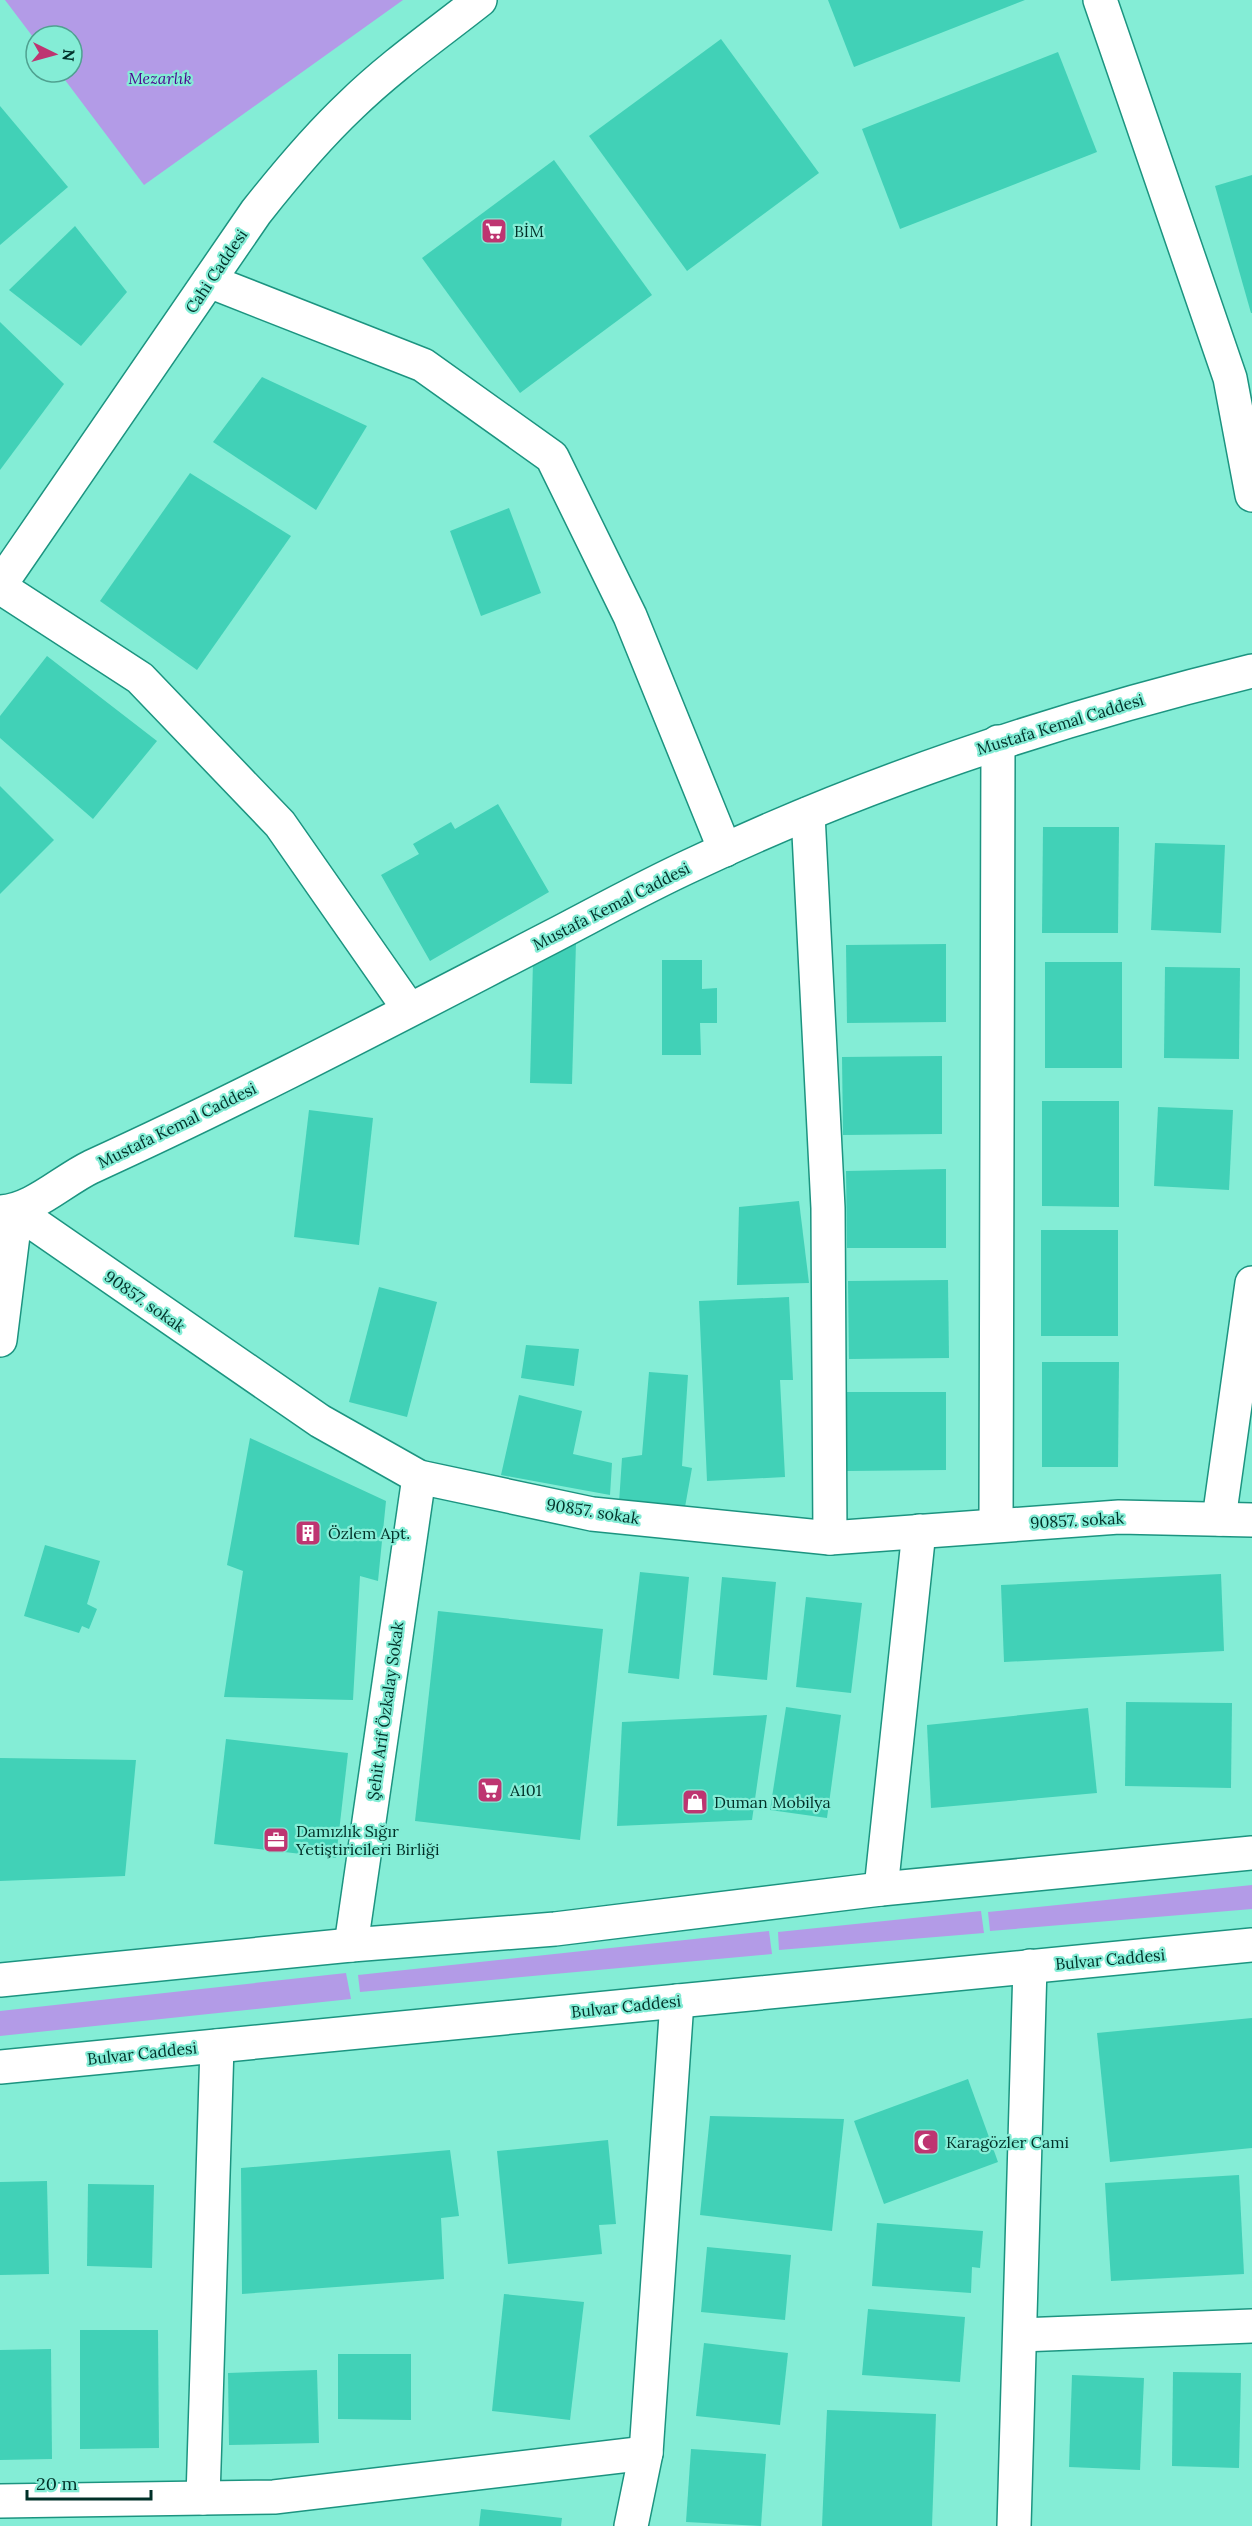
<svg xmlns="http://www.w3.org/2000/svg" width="1252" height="2526" font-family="Lora,serif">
	<rect width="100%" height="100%" fill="#84edd6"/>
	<g fill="#b39be7">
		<path d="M5,0H403L144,185L59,72H72V36H36V41Z"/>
		<path d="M1252,1885V1909L990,1931L988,1912Z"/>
		<path d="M981,1911L984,1933L779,1950L778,1932Z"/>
		<path d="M769,1931L772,1954L360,1992L358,1975Z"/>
		<path d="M346,1973L351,1999L0,2036V2011Z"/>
	</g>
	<g fill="#41d1b7">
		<path d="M828,0H1025L854,67Z"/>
		<path d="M721,39L819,173L687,271L589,136Z"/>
		<path d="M1058,52L1097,152L900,229L862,129Z"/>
		<path d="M0,106L68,187L0,245Z"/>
		<path d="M554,160L652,295L520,393L422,258Z"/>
		<path d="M1252,175V313H1251L1215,186Z"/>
		<path d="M75,226L127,292L81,346L9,290Z"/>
		<path d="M0,322L64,384L0,470Z"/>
		<path d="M262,377L367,426L316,510L213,442Z"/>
		<path d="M190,473L291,536L197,670L100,601Z"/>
		<path d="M509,508L541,593L481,616L450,531Z"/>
		<path d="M47,656L157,741L93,819L0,738V716Z"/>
		<path d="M0,786L54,840L0,894Z"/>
		<path d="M498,804L549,892L430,961L381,875L419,854L413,844L451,822L455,829Z"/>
		<path d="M1043,827H1119L1118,933H1042Z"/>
		<path d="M1155,843L1225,845L1221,933L1151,930Z"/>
		<path d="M576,942L572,1084L530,1083L533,961Z"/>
		<path d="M946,944V1022L847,1023L846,945Z"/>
		<path d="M662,960H702V989L717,988V1023H700L701,1055H662Z"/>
		<rect x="1045" y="962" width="77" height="106"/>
		<path d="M1165,967L1240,968L1239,1059L1164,1058Z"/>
		<path d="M942,1056V1134L843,1135L842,1057Z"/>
		<path d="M1042,1101H1119V1207L1042,1206Z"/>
		<path d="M1158,1107L1233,1110L1229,1190L1154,1186Z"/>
		<path d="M309,1110L373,1118L359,1245L294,1237Z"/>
		<path d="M946,1169V1248H847L846,1171Z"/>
		<path d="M799,1201L809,1283L737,1285L739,1207Z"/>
		<rect x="1041" y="1230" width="77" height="106"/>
		<path d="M948,1280L949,1358L849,1359L848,1281Z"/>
		<path d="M379,1287L437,1302L407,1417L349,1402Z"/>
		<path d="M789,1297L793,1380H780L785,1477L707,1481L699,1301Z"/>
		<path d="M526,1345L579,1349L574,1386L521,1378Z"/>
		<path d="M1042,1362H1119L1118,1467H1042Z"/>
		<path d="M649,1372L688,1375L682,1466L692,1468L685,1507L619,1503L622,1458L642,1455Z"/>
		<path d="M846,1392H946V1470L847,1471Z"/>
		<path d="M519,1395L582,1411L573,1454L612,1463L610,1495L501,1475Z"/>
		<path d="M250,1438L386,1501L378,1581L360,1576L353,1700L224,1697L243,1571L227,1565Z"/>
		<path d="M45,1545L100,1561L87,1604L97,1609L89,1629L82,1626L79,1633L24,1616Z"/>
		<path d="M640,1572L689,1577L679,1679L628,1673Z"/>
		<path d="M1221,1574L1224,1651L1004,1662L1001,1585Z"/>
		<path d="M722,1577L776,1582L767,1680L713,1675Z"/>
		<path d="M806,1597L862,1603L851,1693L796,1687Z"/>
		<path d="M438,1611L603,1629L580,1840L415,1821Z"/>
		<path d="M1126,1702L1232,1703L1231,1788L1125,1786Z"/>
		<path d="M786,1707L841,1715L827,1818L770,1810Z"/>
		<path d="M1088,1708L1097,1793L931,1808L927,1725Z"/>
		<path d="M767,1715L752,1820L617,1826L622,1722Z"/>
		<path d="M226,1739L348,1753L336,1858L214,1844Z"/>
		<path d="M0,1758L136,1760L125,1876L0,1881Z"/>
		<path d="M1252,2018V2148L1110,2162L1097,2033Z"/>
		<path d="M968,2079L998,2162L884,2204L854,2121Z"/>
		<path d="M710,2116L844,2119L832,2231L700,2215Z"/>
		<path d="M608,2140L616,2224L599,2225L602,2254L508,2264L497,2151Z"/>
		<path d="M450,2150L459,2216L441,2218L444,2279L242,2294L241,2168Z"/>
		<path d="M1239,2175L1244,2274L1111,2281L1105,2183Z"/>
		<path d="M47,2181L49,2274L0,2275V2182Z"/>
		<path d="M88,2184L154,2185L152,2268L87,2266Z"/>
		<path d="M877,2223L983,2231L980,2268L972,2267L971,2293L872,2286Z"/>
		<path d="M707,2247L791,2255L785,2320L701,2312Z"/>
		<path d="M504,2294L584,2302L570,2420L492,2411Z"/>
		<path d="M868,2309L965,2317L960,2382L862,2375Z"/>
		<path d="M80,2330H158L159,2448L80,2449Z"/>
		<path d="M704,2343L788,2353L780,2425L696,2416Z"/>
		<path d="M51,2349L52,2459L0,2460V2350Z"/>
		<path d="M338,2354H411V2420L338,2419Z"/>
		<path d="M317,2370L319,2443L229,2445L228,2373Z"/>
		<path d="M1173,2372L1241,2373L1239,2468L1172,2466Z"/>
		<path d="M1072,2375L1144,2378L1140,2470L1069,2467Z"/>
		<path d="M827,2410L936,2414L932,2526H822Z"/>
		<path d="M691,2449L766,2454L761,2526L686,2522Z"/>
		<path d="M481,2509L562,2518L561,2526H479Z"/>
	</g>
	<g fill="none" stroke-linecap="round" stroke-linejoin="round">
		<g stroke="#1c9480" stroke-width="36">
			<g id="street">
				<path d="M1100,0L1230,378L1252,495"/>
				<path d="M209,281L423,365L552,457L630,616L725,850"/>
				<path d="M0,587L140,678L280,824L409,1009"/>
				<path d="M808,814L828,1208L830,1538"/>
				<path d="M0,1340L16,1211L320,1421L419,1477L592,1514L830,1538L1119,1517L1252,1520"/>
				<path d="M1219,1519L1252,1283"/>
				<path d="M996,1525L998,742"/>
				<path d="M881,1889L919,1531"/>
				<path d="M351,1945L419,1477"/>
				<path d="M1020,2335L1252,2326"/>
				<path d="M203,2498L217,2046"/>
				<path d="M0,2501L274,2497L646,2453"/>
				<path d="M631,2526L646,2453L677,2001"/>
				<path d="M1014,2526L1030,1966"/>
			</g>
		</g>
		<g stroke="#1c9480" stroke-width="36">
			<g id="secondary">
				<path d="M0,585L256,212C286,174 316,138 351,105C391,66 437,34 480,0"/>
				<path d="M0,1212C32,1211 62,1181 91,1167C247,1096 400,1015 553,936C599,912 646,886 694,864C873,779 1060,718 1252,671"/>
				<path d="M0,1980L351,1945L555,1929L881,1889L1252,1853"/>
				<path d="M0,2067L1252,1945"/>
			</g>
		</g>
		<use href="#street" stroke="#fff" stroke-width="33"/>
		<use href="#secondary" stroke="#fff" stroke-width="33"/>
	</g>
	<defs>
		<g id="supermarket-square" transform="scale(1.35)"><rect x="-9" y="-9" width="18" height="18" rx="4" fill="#be3571" stroke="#84edd6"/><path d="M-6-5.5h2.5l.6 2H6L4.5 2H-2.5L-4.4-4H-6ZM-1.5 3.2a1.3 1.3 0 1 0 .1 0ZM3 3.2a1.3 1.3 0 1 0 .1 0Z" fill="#fff"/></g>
		<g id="building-square" transform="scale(1.35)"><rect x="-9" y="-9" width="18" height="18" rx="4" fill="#be3571" stroke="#84edd6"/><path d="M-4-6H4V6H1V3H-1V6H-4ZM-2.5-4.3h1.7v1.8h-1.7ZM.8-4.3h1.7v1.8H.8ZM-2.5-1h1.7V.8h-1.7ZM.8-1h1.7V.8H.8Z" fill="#fff"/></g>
		<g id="shop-square" transform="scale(1.35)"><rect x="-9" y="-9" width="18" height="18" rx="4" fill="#be3571" stroke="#84edd6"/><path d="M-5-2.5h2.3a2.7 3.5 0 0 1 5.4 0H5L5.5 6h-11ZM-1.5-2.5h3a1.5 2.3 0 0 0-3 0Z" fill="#fff"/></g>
		<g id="office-square" transform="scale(1.35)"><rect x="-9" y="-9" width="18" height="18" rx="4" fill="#be3571" stroke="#84edd6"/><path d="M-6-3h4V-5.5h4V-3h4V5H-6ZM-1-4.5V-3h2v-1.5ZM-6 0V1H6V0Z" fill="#fff"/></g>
		<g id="mosque-square" transform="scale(1.35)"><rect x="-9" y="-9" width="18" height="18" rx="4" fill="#be3571" stroke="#84edd6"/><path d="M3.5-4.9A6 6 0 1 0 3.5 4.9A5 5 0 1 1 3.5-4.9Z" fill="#fff"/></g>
	</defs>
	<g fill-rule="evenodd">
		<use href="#supermarket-square" x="494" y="231"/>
		<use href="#building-square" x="308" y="1533"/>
		<use href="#supermarket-square" x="490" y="1790"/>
		<use href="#shop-square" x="695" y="1802"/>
		<use href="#office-square" x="276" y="1840"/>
		<use href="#mosque-square" x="926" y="2142"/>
	</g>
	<g text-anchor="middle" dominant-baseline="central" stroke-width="4.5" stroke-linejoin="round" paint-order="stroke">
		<g font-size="16" font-style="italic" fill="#4c058e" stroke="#84edd6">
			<text x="160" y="78">Mezarlık</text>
		</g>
		<g font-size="16" fill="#003028" stroke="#84edd6" text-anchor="start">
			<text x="514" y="231">BİM</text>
			<text x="328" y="1533">Özlem Apt.</text>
			<text x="510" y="1790">A101</text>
			<text x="714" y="1802">Duman Mobilya</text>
			<text x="296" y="1831">Damızlık Sığır<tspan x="296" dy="18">Yetiştiricileri Birliği</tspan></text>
			<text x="946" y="2142">Karagözler Cami</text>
		</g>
		<g font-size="16" fill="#003028" stroke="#84edd6">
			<text transform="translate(216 271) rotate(-56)">Cahi Caddesi</text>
			<text transform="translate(1060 724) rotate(-17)">Mustafa Kemal Caddesi</text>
			<text transform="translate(611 906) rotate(-27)">Mustafa Kemal Caddesi</text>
			<text transform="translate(177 1125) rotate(-26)">Mustafa Kemal Caddesi</text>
			<text transform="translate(145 1301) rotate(35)">90857. sokak</text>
			<text transform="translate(593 1511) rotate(9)">90857. sokak</text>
			<text transform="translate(1077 1520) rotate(-3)">90857. sokak</text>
			<text transform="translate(385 1711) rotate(-82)">Şehit Arif Özkalay Sokak</text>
			<text transform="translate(1110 1959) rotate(-5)">Bulvar Caddesi</text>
			<text transform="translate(626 2006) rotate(-6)">Bulvar Caddesi</text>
			<text transform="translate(142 2053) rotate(-6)">Bulvar Caddesi</text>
		</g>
	</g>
	<g transform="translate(54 54) rotate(95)"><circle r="28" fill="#84edd6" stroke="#4fa190" stroke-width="1.5"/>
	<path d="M0-4.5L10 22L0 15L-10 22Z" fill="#be3571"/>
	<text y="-9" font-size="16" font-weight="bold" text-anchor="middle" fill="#003028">N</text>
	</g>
	<path d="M27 2490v9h124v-9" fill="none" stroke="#003028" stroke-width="3"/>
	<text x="36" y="2490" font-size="18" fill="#003028" stroke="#84edd6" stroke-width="4.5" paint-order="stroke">20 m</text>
</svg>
